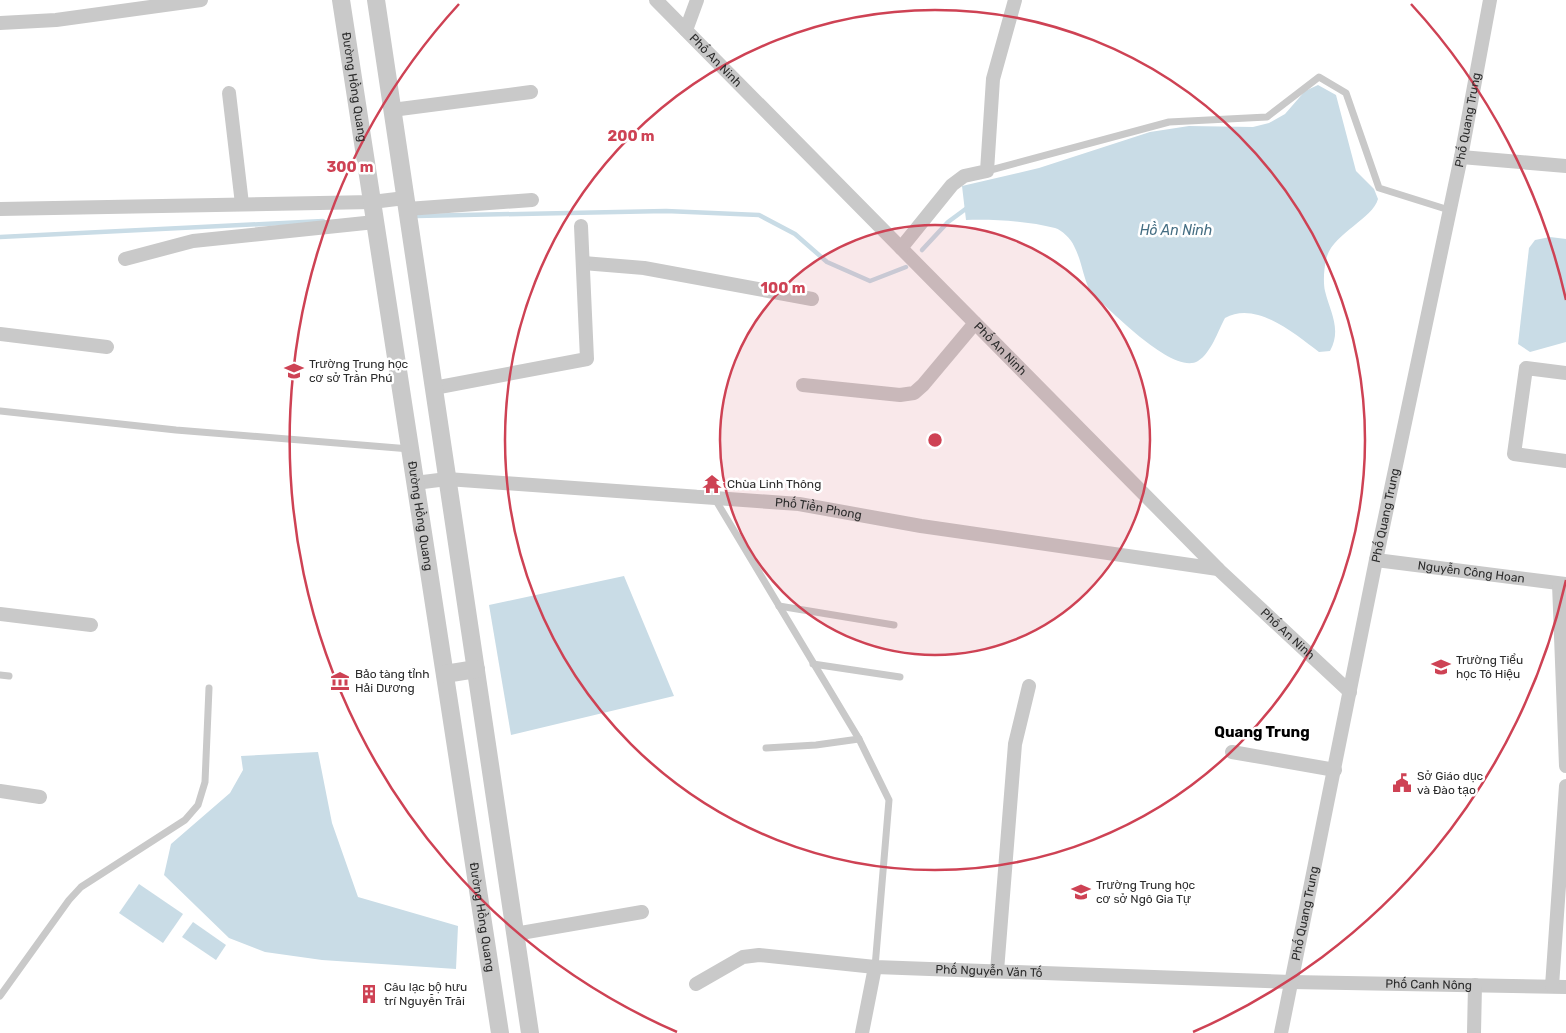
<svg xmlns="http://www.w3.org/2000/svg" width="1566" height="1033" font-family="Rubik,sans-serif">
	<rect width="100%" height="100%" fill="#fff"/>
	<g fill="#c9dce6">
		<path d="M1318,85L1336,95L1356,171L1374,189L1378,199C1372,220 1331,234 1326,260C1324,269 1323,282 1325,291C1330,312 1342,329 1330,351L1319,352C1295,334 1256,300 1225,318C1218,331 1211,353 1198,361C1173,376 1110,309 1091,293C1083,278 1082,261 1074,246C1071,239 1062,230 1055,228C1028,221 993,219 966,220L962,186L1039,168L1150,132L1189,126L1253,127L1269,123L1285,114L1305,91Z"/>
		<path d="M1550,237L1566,239V342L1530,352L1518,344L1529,248L1535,240Z"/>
		<path d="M624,576L674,696L511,735L489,605Z"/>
		<path d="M318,752L332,823L358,897L458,926L456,969L322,960L265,952L229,938L164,875L171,844L230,793L243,770L241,756Z"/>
		<path d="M139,884L183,914L163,943L119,913Z"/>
		<path d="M193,922L226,945L216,960L182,937Z"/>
	</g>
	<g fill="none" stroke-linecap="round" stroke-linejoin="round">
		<g stroke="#c9dce6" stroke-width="4.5">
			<path d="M416,216L666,211L759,215L795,234L827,262L870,281L906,267"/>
			<path d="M0,237L323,221"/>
			<path d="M922,250L948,222L967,208"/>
		</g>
		<g stroke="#c9c9c9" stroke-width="7">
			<path d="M987,171L1169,122L1267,117L1319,77L1346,93L1379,188L1449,210"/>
			<path d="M0,411L176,430L410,449"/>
			<path d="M715,499L859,739L889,800L875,967"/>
			<path d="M779,606L894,625"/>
			<path d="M813,664L900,677"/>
			<path d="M0,675L9,676"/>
			<path d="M766,748L816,745L859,739"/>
			<path d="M0,996L69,900L81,887L185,820L198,805L205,782L209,688"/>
		</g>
		<g stroke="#c9c9c9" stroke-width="14">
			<path id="s1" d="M656,0L1218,569L1350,692"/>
			<path d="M0,23L56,20L201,0"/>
			<path d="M686,30L697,0"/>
			<path d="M229,93L242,204"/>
			<path d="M392,110L531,92"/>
			<path d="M1461,157L1566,166"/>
			<path d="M0,209L372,202L405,198"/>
			<path d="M407,209L532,200"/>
			<path d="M901,248L952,185L964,176L987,171L993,79L1015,0"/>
			<path d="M125,259L193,241L375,222"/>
			<path d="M583,263L644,268L812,299"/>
			<path d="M0,334L107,347"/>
			<path d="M1566,373L1526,368L1514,454L1566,461"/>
			<path d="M803,385L900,395L914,393L923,385L975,323"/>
			<path d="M434,388L587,359L581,226"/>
			<path id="s2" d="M415,483L447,479L799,504L921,526L1218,569"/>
			<path id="s3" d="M1376,560L1566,584"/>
			<path d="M1559,584L1566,766"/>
			<path d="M0,614L91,625"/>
			<path d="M1232,752L1335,770"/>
			<path d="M0,791L40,797"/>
			<path d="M515,934L642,912"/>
			<path d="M997,971L1015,744L1029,686"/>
			<path id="s4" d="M696,984L743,957L759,955L875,967L1291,982L1566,987"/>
			<path d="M1552,986L1566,786"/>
			<path d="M862,1033L875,967"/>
			<path id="s5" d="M1281,1033L1376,560L1461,157L1490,0"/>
			<path d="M1474,1033L1475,985"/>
		</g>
		<g stroke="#c9c9c9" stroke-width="18">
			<path id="s6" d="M341,0L500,1033"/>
			<path d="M376,0L530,1033"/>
			<path d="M445,674L476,669"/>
		</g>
	</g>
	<circle cx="935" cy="440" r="215" fill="#ce4254" fill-opacity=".12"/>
	<g fill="none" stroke="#ce4254" stroke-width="2.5">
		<circle cx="935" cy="440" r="215"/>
		<circle cx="935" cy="440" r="430"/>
		<path d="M1566 580A646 646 0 0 1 1193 1032M677 1032A646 646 0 0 1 459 4M1411 4A646 646 0 0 1 1566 300"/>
	</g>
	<defs>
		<g id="school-bare" transform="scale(1.5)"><path d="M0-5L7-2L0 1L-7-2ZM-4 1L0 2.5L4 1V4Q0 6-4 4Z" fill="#ce4254" stroke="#fff" stroke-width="2.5" paint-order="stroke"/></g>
		<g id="temple-bare" transform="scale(1.5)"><path d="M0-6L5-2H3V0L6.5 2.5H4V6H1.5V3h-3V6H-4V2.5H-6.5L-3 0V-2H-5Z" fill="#ce4254" stroke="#fff" stroke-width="2.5" paint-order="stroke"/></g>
		<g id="museum-bare" transform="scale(1.5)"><path d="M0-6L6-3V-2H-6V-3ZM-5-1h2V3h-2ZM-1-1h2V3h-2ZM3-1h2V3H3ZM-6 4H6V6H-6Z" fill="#ce4254" stroke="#fff" stroke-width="2.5" paint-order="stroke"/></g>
		<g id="civic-bare" transform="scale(1.5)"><path d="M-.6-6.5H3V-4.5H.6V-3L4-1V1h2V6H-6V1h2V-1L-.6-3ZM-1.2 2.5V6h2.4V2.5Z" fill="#ce4254" stroke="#fff" stroke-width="2.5" paint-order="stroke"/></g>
		<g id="building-bare" transform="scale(1.5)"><path d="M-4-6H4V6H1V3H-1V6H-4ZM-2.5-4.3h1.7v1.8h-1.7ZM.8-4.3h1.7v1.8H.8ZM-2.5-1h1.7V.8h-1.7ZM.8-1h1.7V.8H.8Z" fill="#ce4254" stroke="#fff" stroke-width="2.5" paint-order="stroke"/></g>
	</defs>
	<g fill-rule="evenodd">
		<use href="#school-bare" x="294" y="371"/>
		<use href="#temple-bare" x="712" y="484"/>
		<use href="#school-bare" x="1441" y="667"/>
		<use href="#museum-bare" x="340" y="681"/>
		<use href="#civic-bare" x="1402" y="783"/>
		<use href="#school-bare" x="1081" y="892"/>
		<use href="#building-bare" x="369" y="994"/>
	</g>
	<g text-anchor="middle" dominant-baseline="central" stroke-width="5" stroke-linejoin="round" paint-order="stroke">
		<g font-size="12" fill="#2c2c2c" stroke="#fff">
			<text stroke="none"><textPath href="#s1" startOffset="85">Phố An Ninh</textPath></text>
			<text stroke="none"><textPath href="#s6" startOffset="88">Đường Hồng Quang</textPath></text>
			<text stroke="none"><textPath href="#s5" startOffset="932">Phố Quang Trung</textPath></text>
			<text stroke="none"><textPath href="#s1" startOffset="490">Phố An Ninh</textPath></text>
			<text stroke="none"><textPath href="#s2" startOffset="405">Phố Tiền Phong</textPath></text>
			<text stroke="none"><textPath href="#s6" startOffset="522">Đường Hồng Quang</textPath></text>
			<text stroke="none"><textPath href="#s5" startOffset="528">Phố Quang Trung</textPath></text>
			<text stroke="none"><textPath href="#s3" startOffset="96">Nguyễn Công Hoan</textPath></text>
			<text stroke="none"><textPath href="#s1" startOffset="895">Phố An Ninh</textPath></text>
			<text stroke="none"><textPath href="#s5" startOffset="122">Phố Quang Trung</textPath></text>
			<text stroke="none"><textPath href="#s6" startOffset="928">Đường Hồng Quang</textPath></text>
			<text stroke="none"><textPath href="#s4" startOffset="301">Phố Nguyễn Văn Tố</textPath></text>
			<text stroke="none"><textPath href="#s4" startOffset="741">Phố Canh Nông</textPath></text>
		</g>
		<g font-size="12" fill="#2c2c2c" stroke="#fff" text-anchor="start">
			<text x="309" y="364">Trường Trung học<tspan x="309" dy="14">cơ sở Trần Phú</tspan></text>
			<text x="727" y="484">Chùa Linh Thông</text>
			<text x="1456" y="660">Trường Tiểu<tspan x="1456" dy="14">học Tô Hiệu</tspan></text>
			<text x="355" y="674">Bảo tàng tỉnh<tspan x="355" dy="14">Hải Dương</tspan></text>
			<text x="1417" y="776">Sở Giáo dục<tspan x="1417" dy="14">và Đào tạo</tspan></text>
			<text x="1096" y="885">Trường Trung học<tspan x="1096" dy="14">cơ sở Ngô Gia Tự</tspan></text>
			<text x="384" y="987">Câu lạc bộ hưu<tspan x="384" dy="14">trí Nguyễn Trãi</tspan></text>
		</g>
		<g font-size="14" font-style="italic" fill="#456e83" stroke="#fff">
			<text x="1176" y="230">Hồ An Ninh</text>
		</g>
		<g font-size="15" font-weight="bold" fill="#000" stroke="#fff">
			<text x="1262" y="732">Quang Trung</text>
		</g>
	</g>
	<circle cx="935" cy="440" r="8" fill="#ce4254" stroke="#fff" stroke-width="2.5"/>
	<g font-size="15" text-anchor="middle" font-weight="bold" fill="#ce4254" stroke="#fff" stroke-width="5" stroke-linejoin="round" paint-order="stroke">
		<text x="631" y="141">200 m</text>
		<text x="350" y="172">300 m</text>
		<text x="783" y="293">100 m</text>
	</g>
</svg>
